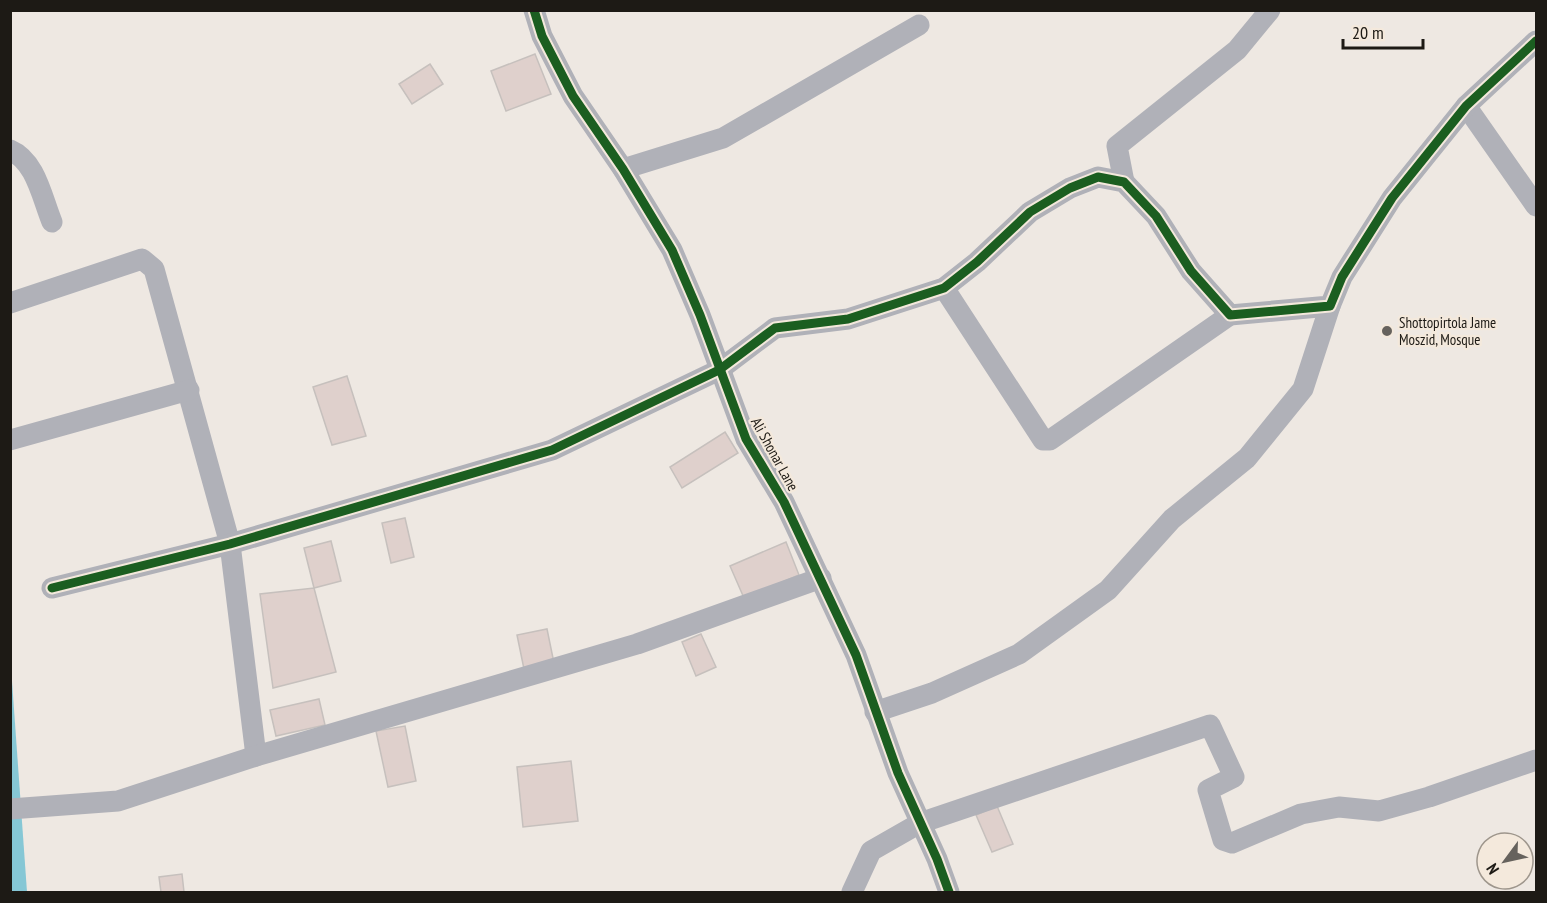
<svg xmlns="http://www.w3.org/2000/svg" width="1547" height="903" font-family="'PT Sans Narrow',sans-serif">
	<rect width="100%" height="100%" fill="#eee8e2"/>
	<path fill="#86c7d5" d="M10,653L27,892H11Z"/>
	<g fill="#dfd0cc" stroke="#c6c0bd" stroke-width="1.5">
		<path d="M535,54L551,94L506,111L491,71Z"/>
		<path d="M430,64L443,84L412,104L399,84Z"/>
		<path d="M347,376L366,436L332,445L313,387Z"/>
		<path d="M725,432L738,453L682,488L670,467Z"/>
		<path d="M405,518L414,557L391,563L382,523Z"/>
		<path d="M331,541L341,581L314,588L304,548Z"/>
		<path d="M786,542L799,575L744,598L730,566Z"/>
		<path d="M314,588L336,672L273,688L260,594Z"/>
		<path d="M547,629L554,663L524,669L517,635Z"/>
		<path d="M701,634L716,667L696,676L682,642Z"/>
		<path d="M319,699L325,725L276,736L270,710Z"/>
		<path d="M405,726L416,781L388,787L376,731Z"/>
		<path d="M571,761L578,821L523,827L517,767Z"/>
		<path d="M997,806L1013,844L992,852L976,815Z"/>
		<path d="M182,874L184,892H161L159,877Z"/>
	</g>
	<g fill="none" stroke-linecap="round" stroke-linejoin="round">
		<g stroke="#b0b1b8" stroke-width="21">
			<path d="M534,10L542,36L573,96L623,169L672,250L700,315L746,439L784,502L856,655L898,773L937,859L949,892"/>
			<path d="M1466,106L1536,206"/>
			<path d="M10,150C36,161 42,198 52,222"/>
			<path d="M623,169L723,138L919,25"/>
			<path d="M1124,182L1117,146L1237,50L1270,10"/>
			<path d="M944,288L1043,440H1050L1230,315"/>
			<path d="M10,303L142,259L154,269L230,544L256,756"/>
			<path d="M10,440L189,390"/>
			<path d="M52,588L230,544L552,450L719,370L775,328L848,319L944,288L977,262L1030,212L1070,188L1098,177L1124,182L1156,216L1191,271L1230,315L1330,306L1342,277L1392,198L1466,106L1536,41"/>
			<path d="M875,712L932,693L1019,654L1108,590L1172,519L1247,458L1303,389L1330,306"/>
			<path d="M10,809L118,801L256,756L637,644L821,578"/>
			<path d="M852,892L871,851L920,823L1210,725L1234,777L1208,790L1223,840L1232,843L1301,814L1339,807L1379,811L1429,797L1536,760"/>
		</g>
		<g stroke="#f4e9dc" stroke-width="13">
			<g id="cycleway">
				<path d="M534,10L542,36L573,96L623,169L672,250L700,315L746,439L784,502L856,655L898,773L937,859L949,892"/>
				<path d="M52,588L230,544L552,450L719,370L775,328L848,319L944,288L977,262L1030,212L1070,188L1098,177L1124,182L1156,216L1191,271L1230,315L1330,306L1342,277L1392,198L1466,106L1536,41"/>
			</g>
		</g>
		<use href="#cycleway" stroke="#1b5e20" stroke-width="9"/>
	</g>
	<circle fill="#66625d" stroke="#f4e9dc" stroke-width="2" cx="1387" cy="331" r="6"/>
	<g text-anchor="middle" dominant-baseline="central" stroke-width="4.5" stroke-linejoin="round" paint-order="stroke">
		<g font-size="15" fill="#1d1a15" stroke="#f4e9dc" text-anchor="start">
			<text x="1399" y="322">Shottopirtola Jame<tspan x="1399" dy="17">Moszid, Mosque</tspan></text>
		</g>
		<g font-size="15" fill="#1d1a15" stroke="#f4e9dc">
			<text transform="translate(775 454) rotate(61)">Ali Shonar Lane</text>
		</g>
	</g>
	<rect width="1547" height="903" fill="none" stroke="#1d1a15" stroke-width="24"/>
	<g transform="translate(1505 861) rotate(237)"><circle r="28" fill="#f4e9dc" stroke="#9e968c" stroke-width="1.5"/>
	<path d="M0-4.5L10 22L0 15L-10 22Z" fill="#66625d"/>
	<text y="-9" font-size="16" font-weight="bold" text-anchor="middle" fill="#1d1a15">N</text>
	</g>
	<path d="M1343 39v9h80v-9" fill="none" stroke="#1d1a15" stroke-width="3"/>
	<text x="1352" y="39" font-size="18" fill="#1d1a15" stroke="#f4e9dc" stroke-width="4.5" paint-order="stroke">20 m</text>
</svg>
